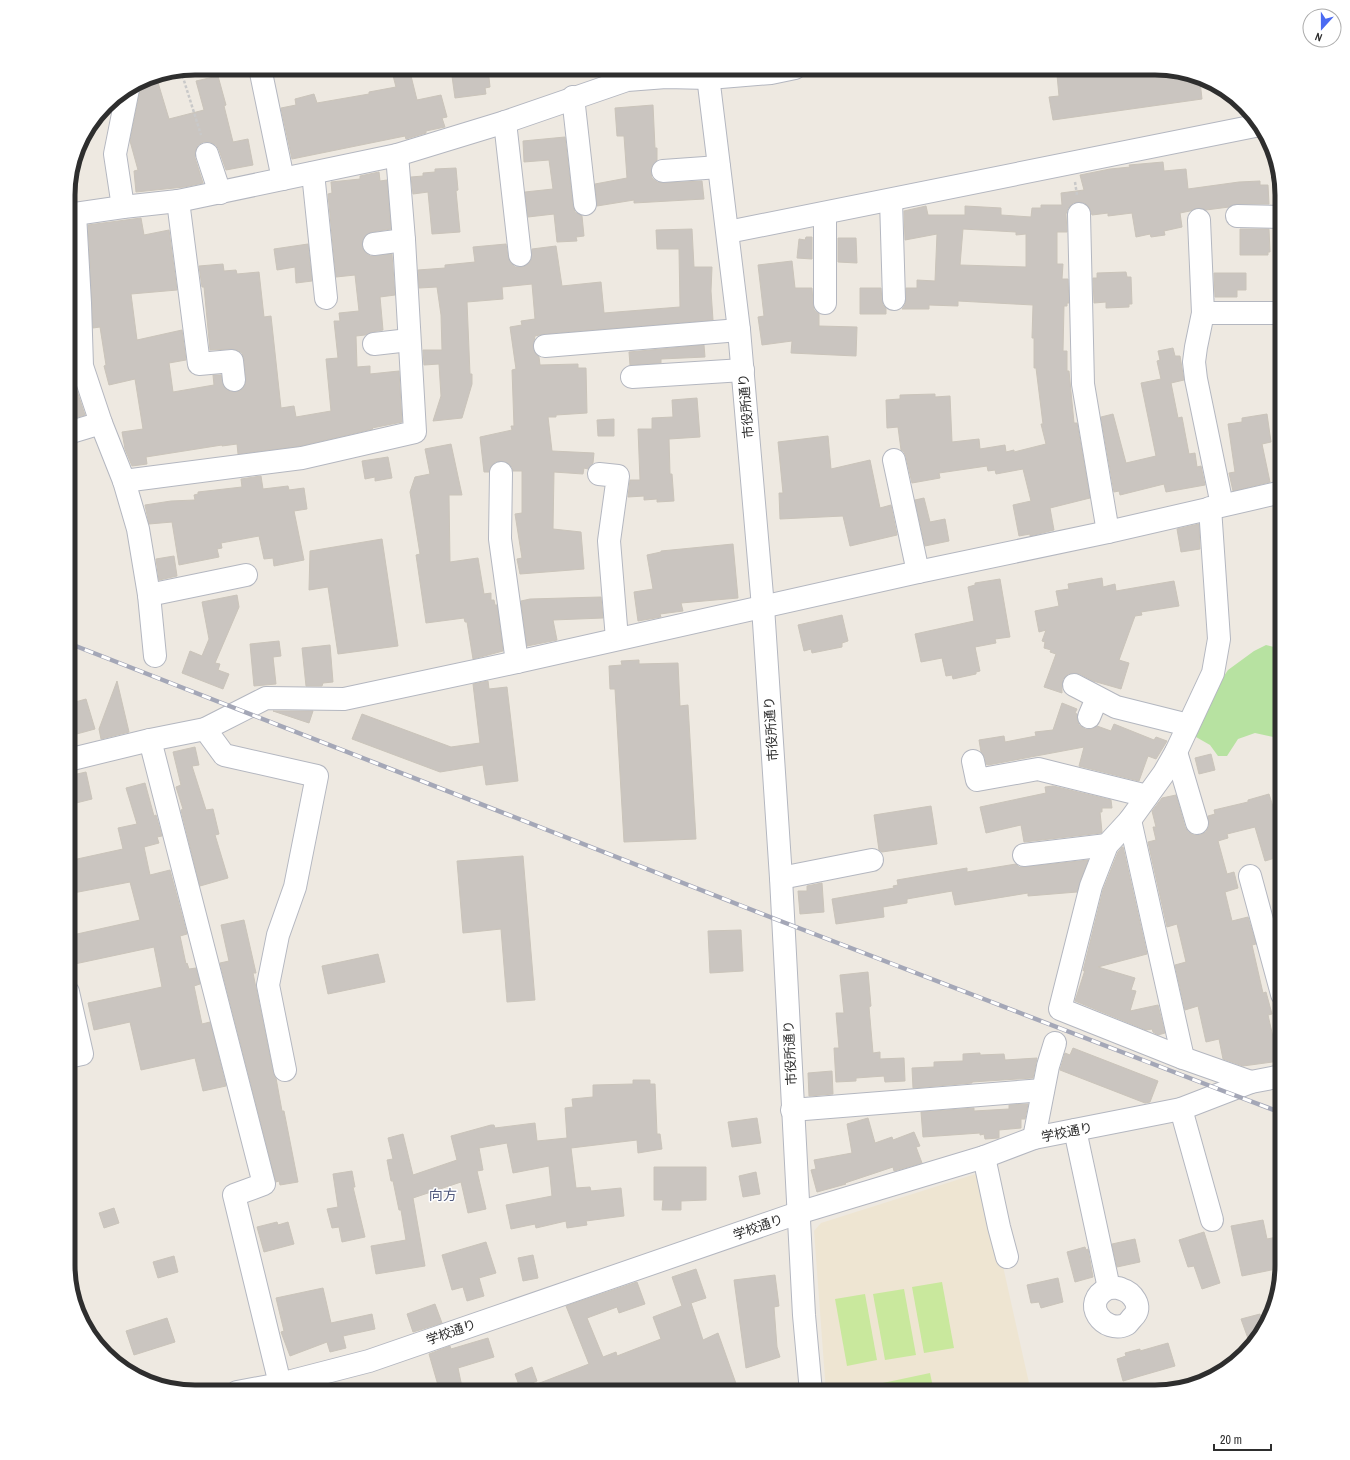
<svg xmlns="http://www.w3.org/2000/svg" width="1350" height="1460" font-family="'Archivo Narrow','Noto Sans JP',sans-serif">
	<rect width="100%" height="100%" fill="#eee9e1"/>
	<path fill="#eee5d2" d="M982,1172L1031,1392H826L814,1231L821,1223Z"/>
	<path fill="#b7e2a1" d="M1266,645L1282,649V739L1255,733L1238,739L1227,756H1218L1210,745L1196,737L1195,728L1209,696L1222,679L1228,670L1254,651Z"/>
	<g fill="#c9e89d">
		<path d="M942,1282L954,1348L924,1353L912,1287Z"/>
		<path d="M904,1289L916,1355L885,1360L873,1294Z"/>
		<path d="M865,1294L877,1360L847,1366L835,1299Z"/>
		<path d="M930,1373L934,1392H865L864,1387Z"/>
	</g>
	<g fill="#cac5c0" stroke="#cac4ba" fill-rule="evenodd">
		<path d="M391,68H409L417,100L441,95L447,117L442,118L445,127L426,131V133L406,139L405,136L292,159L281,108L296,105L295,99L314,94L317,103L369,94V92L396,87Z"/>
		<path d="M461,68H488L490,87L485,88L486,94L455,98L451,69Z"/>
		<path d="M1107,68H1163L1191,76L1192,82L1200,81L1202,99L1053,120L1049,97L1059,96L1057,75Z"/>
		<path d="M156,76L169,119L204,110L196,81L218,76L226,105L224,106L233,142L248,139L253,165L226,170L219,150L216,145L210,142H203L198,145L195,152V158L203,183L184,187L136,192L134,171L138,170L130,141L140,91L138,83L147,78Z"/>
		<path d="M653,105L655,148H657V160L652,166L651,172L652,178L657,182L664,183L702,181L704,199L634,203V200L597,206L595,184L627,178L624,136H617L615,108Z"/>
		<path d="M565,137L573,205L575,212L582,216L584,236L576,237L577,241L557,242L554,214L528,217L525,192L553,189L549,160L524,162L523,141Z"/>
		<path d="M1163,162L1164,171L1186,169L1188,189L1239,182L1260,181V185H1268L1269,204H1237L1229,207L1206,210L1198,208L1190,211L1180,213L1182,227L1164,231L1165,235L1151,237L1150,234L1136,237L1132,213L1108,216V213L1092,215L1089,207L1085,203L1079,202L1073,203L1068,208L1066,214L1067,232H1057V264H1063L1062,279H1068L1069,303H1067V306H1064L1063,351H1067V371H1069L1074,423H1077L1090,498L1050,508L1054,530L1030,536V534L1019,536L1013,505L1031,501L1023,469L996,474L995,470L988,471L987,466L939,473L940,478L912,483L906,457L904,452L901,450L898,427L887,428L886,400L900,399V395L935,394V397L950,396L952,442L979,439L980,449L1005,445L1006,452L1014,450V452L1046,444L1041,424H1043L1036,368H1034V338H1032L1033,305L958,301V306L929,305V309H902L905,305L906,299V288H917V280L935,281L937,234L905,240L904,211L926,206L928,215H965V206L1001,208V215L1031,217L1032,208H1041V205H1062L1061,193L1084,190L1080,175L1110,169L1130,167L1129,165ZM963,229L1016,232V235L1026,234V267L960,265Z"/>
		<path d="M456,168L458,190L456,191L460,232L432,234L428,192L413,194L411,177L423,176V173L435,172V169Z"/>
		<path d="M379,172L380,181L387,180L391,229L372,232L367,234L363,239L362,245L364,251L370,256H376L392,254L395,295L380,297L383,330L372,332L365,335L356,336L357,367L370,366V374L399,371L402,422L372,428L373,429L300,446L238,454L237,444L222,446V445L146,457L147,464L132,466L125,449L122,432L143,429L135,379L109,385L104,366L106,365L100,327L93,328L88,225L141,218L144,235L169,230L177,290L131,294L137,340L182,330L186,360L169,363L173,392L214,385L213,375H221L224,387L229,391L236,392L241,390L245,385L246,379L244,360L242,353L237,350L231,349L210,350L204,287H202L199,266L223,264L224,271L236,270L237,274L259,272L264,317L271,316L281,408L294,406L296,417L331,411L326,359L338,358L334,321H340L339,313L359,311L355,275L336,277L328,194L332,193L331,182L360,179V176Z"/>
		<path d="M692,229L694,267H712L711,291L713,320L544,334L535,336L533,347L535,353L539,357L540,365L578,364V368H586L587,413L556,415V417H548L552,451L594,453L593,463L588,469L584,468L583,474L554,472L553,529L581,532L584,569L520,574L517,559L522,558L515,514L522,513V471H513L512,467L508,463L501,461L495,462L491,466L489,472H484L480,437L512,430L511,426H514L512,370L516,369L510,327L522,325L521,321L535,319L532,284L502,287L503,299L467,302L470,374H472V384L462,418L433,421L441,396L439,364L424,365L423,350H442L441,315L437,287L419,288L418,270L445,268V265L475,262L473,247L506,244L508,256L510,262L515,267H522L527,265L531,260L532,249L556,246L562,286L601,282L604,313L680,307L679,249H657L656,230Z"/>
		<path d="M1240,229H1269L1270,252H1268V255H1240Z"/>
		<path d="M806,237H812V259L797,258L799,239L805,240Z"/>
		<path d="M838,238H856L857,263L838,262Z"/>
		<path d="M308,244L312,281L296,283L295,267L277,270L274,249Z"/>
		<path d="M792,261L795,288H812L813,303L814,310L819,314V326L857,327L856,356L791,353L792,341L762,345L758,317L764,316L758,265Z"/>
		<path d="M1126,272L1127,277H1131L1132,304H1129V307L1106,308V302L1094,303L1093,278H1097V273Z"/>
		<path d="M1214,273H1246V290H1237V297H1215Z"/>
		<path d="M860,288H881L882,300L883,305L886,308V314H860Z"/>
		<path d="M704,345L705,357L661,359V363L630,365L629,352Z"/>
		<path d="M1173,348L1175,356H1180L1184,380L1171,383L1178,418L1182,417L1189,454L1195,453L1197,467L1201,466L1205,485L1166,492L1164,484L1120,495L1119,491L1114,492L1101,417L1113,414L1126,463L1156,456L1141,383L1161,379L1157,361L1160,360L1158,351Z"/>
		<path d="M68,354L70,370L85,415L68,420Z"/>
		<path d="M697,398L700,437L669,439L670,474H672L674,501L657,502V499L644,500V496L628,497L630,480H640L638,429H652V418L673,417L672,400Z"/>
		<path d="M1267,414L1271,442L1262,444L1270,482L1233,491L1229,473L1235,472L1228,424L1242,422V418Z"/>
		<path d="M614,419V436H598L597,420Z"/>
		<path d="M828,436L831,469L870,460L880,508L891,505L897,535L850,546L843,516L780,519L779,493H783L778,442Z"/>
		<path d="M451,444L462,495H449L450,562L478,558L484,594L491,593V600H494L495,605H497L503,651L473,659L467,622H465L464,618L426,623L416,555L420,554L410,492L415,477L430,474L425,449Z"/>
		<path d="M388,457L392,478L375,481V477L365,479L362,461Z"/>
		<path d="M261,476L263,489L288,486L289,490L304,488L307,509L294,511L304,560L274,566L273,558L264,559L259,536L221,543L222,548L217,549L219,557L179,565L172,522L149,524L145,505L171,501L195,500L194,495L198,494V492L242,487L241,479Z"/>
		<path d="M924,498L930,522L945,519L949,541L925,546L915,500Z"/>
		<path d="M1199,524L1200,549L1181,552L1177,529Z"/>
		<path d="M382,539L398,646L338,654L328,587L309,590L310,551Z"/>
		<path d="M733,544L738,598L681,603L683,611L660,614L661,617L638,621L634,592L653,589L647,555L661,552V551Z"/>
		<path d="M174,556L177,576L159,580L156,559Z"/>
		<path d="M1102,578L1103,587L1115,584L1116,591L1174,581L1179,606L1141,612L1142,615L1135,616L1119,660L1129,663L1121,689L1093,681L1080,674L1074,673L1068,674L1063,679L1062,685V693L1044,687L1056,654L1050,652L1051,650L1044,648L1045,642L1042,641L1046,630L1039,632L1035,611L1059,606L1056,591L1069,589L1068,584Z"/>
		<path d="M1000,579L1010,637L995,639L996,643L975,647L980,671L976,672V674L953,679L952,675L946,676L942,658L921,662L915,634L974,621L968,587L975,585V583Z"/>
		<path d="M237,595L239,607L215,663L220,664L218,670L229,674L223,689L182,673L190,651L202,656L209,639L202,602Z"/>
		<path d="M601,597L603,618L553,620L557,640L527,646L521,601L530,599Z"/>
		<path d="M842,615L848,641L842,643V647L812,653L811,649L804,651L798,625Z"/>
		<path d="M279,641L281,656L273,657L276,684L254,686L250,644Z"/>
		<path d="M330,645L333,682L323,683L322,686H306L302,648Z"/>
		<path d="M639,660V664L678,663L680,706L688,705L696,839L624,842L615,689H610L609,666L622,665L621,661Z"/>
		<path d="M117,681L129,732L101,739L99,729Z"/>
		<path d="M488,681L489,689L507,687L518,781L486,785L483,765L440,772L352,739L362,714L451,747L480,743L473,684Z"/>
		<path d="M86,699L95,729L73,735L68,722V704Z"/>
		<path d="M1062,703L1077,709L1075,713L1077,714V719L1079,725L1085,729H1091L1097,726L1111,731L1114,724L1154,740L1156,737L1167,741L1156,759L1148,756L1139,781L1079,766L1084,747L988,765L986,764L985,758L981,752L979,740L1004,736L1005,742L1036,736L1035,732L1053,730Z"/>
		<path d="M273,711H313L309,723Z"/>
		<path d="M195,747L199,765L192,766L206,810L213,809L219,834L215,835L228,878L200,886L181,810L183,809L176,787L181,785L173,752Z"/>
		<path d="M1211,754L1215,770L1199,774L1195,758Z"/>
		<path d="M86,772L92,799L68,805V776Z"/>
		<path d="M145,783L154,816L156,815L162,836L157,837L159,843L144,847L150,875L170,870L187,934L180,936L186,964L187,963L189,969L196,968L200,984L194,986L202,1024L210,1022L226,1086L203,1091L195,1058L141,1070L130,1022L94,1030L88,1003L162,987L154,947L70,965L68,957V936L140,920L130,882L68,894V861L123,849L118,828L137,824L126,788Z"/>
		<path d="M1053,786L1111,800L1112,808H1102V812H1100L1102,832L1101,833L1024,842L1021,825L986,833L980,807L1046,793L1045,787Z"/>
		<path d="M1269,794L1282,835V856L1265,861L1255,827L1227,834L1228,838L1218,841L1227,874L1234,872L1238,888L1225,892L1232,921L1248,917L1256,944L1252,945L1263,993L1266,992L1272,1014L1268,1015L1275,1046H1278L1280,1061L1243,1066L1223,1059L1219,1039L1206,1042L1198,1006L1185,1010L1175,965L1186,962L1177,924L1167,927L1148,842L1156,840L1153,827H1156L1152,811L1162,798L1176,795L1185,827L1188,832L1194,835H1200L1206,832L1209,826L1208,816L1215,814L1214,810L1248,802V800Z"/>
		<path d="M931,806L937,844L882,852L879,850L874,815Z"/>
		<path d="M1122,847H1123L1147,954L1098,967L1135,978L1131,990L1136,991L1130,1011L1158,1005L1165,1033L1158,1035L1153,1032L1152,1029L1146,1030L1075,1001L1085,970L1083,971L1103,890L1118,852Z"/>
		<path d="M523,856L535,1000L507,1002L501,929L463,933L457,861Z"/>
		<path d="M1088,860L1077,892L1028,896V893L955,905L952,891L907,899V903L883,907L884,917L836,924L832,899L894,888L893,886L898,885L897,880L967,868V872L1016,864L1019,867H1026Z"/>
		<path d="M822,883L824,912L800,914L798,891H807V886Z"/>
		<path d="M1282,914V938H1280L1274,916Z"/>
		<path d="M244,920L256,973H253L273,1072L276,1078L282,1111H284L298,1182L280,1185L279,1181L276,1182L220,963L229,961L221,925Z"/>
		<path d="M741,930L743,971L710,973L708,931Z"/>
		<path d="M378,954L385,982L328,994L322,966Z"/>
		<path d="M868,972L871,1006L869,1007L873,1053L880,1052V1059L904,1058L905,1081L885,1082L884,1076L856,1078V1081L836,1082L834,1048H839L836,1013H844L840,975Z"/>
		<path d="M1073,1048L1158,1081L1150,1102L1145,1103L1060,1070L1065,1053L1070,1055Z"/>
		<path d="M980,1053V1055L1004,1054L1005,1060L1037,1058L1033,1078L972,1082V1083L913,1088L912,1068L934,1067V1062L963,1061V1054Z"/>
		<path d="M832,1071L833,1094L809,1096L808,1073Z"/>
		<path d="M633,1080H650V1084H655L657,1134H660L662,1149L638,1153L637,1140L571,1148L576,1188L590,1187L591,1191L621,1188L624,1216L586,1221L587,1225L567,1228L566,1221L536,1228L535,1224L511,1229L506,1205L552,1196L549,1166L513,1173L507,1143L479,1148L483,1170L477,1171L486,1209L468,1213L461,1182L413,1198L425,1266L376,1274L371,1246L406,1240L401,1210H399L393,1181H391L387,1160L393,1159L388,1138L403,1134L413,1175L457,1160L451,1136L491,1125H494L495,1128L535,1123L537,1141L567,1138L565,1108L573,1107L572,1099L593,1097V1085L633,1084Z"/>
		<path d="M1028,1104L1025,1119H1021V1128L999,1130V1138L985,1139L984,1134L980,1135V1133L923,1137L921,1112L974,1108V1111L1009,1109V1105Z"/>
		<path d="M757,1118L761,1143L732,1147L728,1122Z"/>
		<path d="M868,1118L875,1143L892,1137L893,1140L914,1132L920,1146L916,1147L922,1163L894,1171L893,1167L845,1183L846,1184L817,1192L811,1170L816,1169L814,1160L852,1153L847,1124Z"/>
		<path d="M654,1167H706V1200L681,1201V1210H662L663,1200H654Z"/>
		<path d="M352,1171L355,1187H353L365,1237L342,1242L339,1227L332,1228L327,1209L338,1207L333,1174Z"/>
		<path d="M756,1172L760,1194L743,1197L739,1176Z"/>
		<path d="M114,1208L119,1223L104,1228L99,1213Z"/>
		<path d="M1263,1220L1267,1239L1282,1236L1281,1268L1242,1276L1231,1226Z"/>
		<path d="M277,1222L278,1225L288,1222L294,1244L264,1252L257,1227Z"/>
		<path d="M1204,1232L1220,1283L1202,1289L1194,1266L1188,1267L1179,1240Z"/>
		<path d="M1135,1239L1140,1262L1117,1267L1112,1244Z"/>
		<path d="M486,1242L496,1273L479,1278L484,1296L467,1301L463,1287L452,1290L442,1255Z"/>
		<path d="M1085,1247L1086,1250L1088,1249L1093,1277L1075,1282L1067,1252Z"/>
		<path d="M533,1255L538,1278L523,1281L518,1258Z"/>
		<path d="M174,1256L178,1272L158,1278L153,1262Z"/>
		<path d="M696,1269L706,1298L691,1303L703,1340L718,1333L739,1392H520L519,1391L589,1364L566,1306L637,1282L645,1304L619,1313L617,1307L587,1318L603,1357L616,1352L617,1356L661,1339L653,1317L682,1306L672,1277Z"/>
		<path d="M775,1275L779,1306L774,1307L777,1347L780,1357L746,1368L734,1280Z"/>
		<path d="M1058,1278L1063,1302L1041,1308L1039,1302L1031,1303L1027,1285Z"/>
		<path d="M323,1288L331,1323L372,1314L375,1329L343,1336L346,1348L330,1352L327,1342L290,1356L281,1332L284,1331L276,1298Z"/>
		<path d="M435,1304L442,1323L413,1332L407,1314Z"/>
		<path d="M1260,1314L1264,1328L1250,1344L1241,1319Z"/>
		<path d="M167,1318L175,1342L134,1355L126,1331Z"/>
		<path d="M488,1338L494,1357L458,1368L463,1392H440L429,1354L450,1346L451,1349Z"/>
		<path d="M1168,1343L1175,1366L1123,1381L1117,1359L1126,1356L1125,1353L1140,1349V1351Z"/>
		<path d="M532,1367L537,1381L520,1388L515,1374Z"/>
	</g>
	<g fill="none" stroke-linecap="round" stroke-linejoin="round">
		<g stroke="#b4b7c0" stroke-width="24">
			<g id="minor">
				<path d="M260,68L283,179"/>
				<path d="M707,68L739,330L763,607L781,878L804,1315L811,1392"/>
				<path d="M573,97L585,204"/>
				<path d="M505,122L520,255"/>
				<path d="M207,154L220,193"/>
				<path d="M663,171L719,167"/>
				<path d="M313,173L326,298"/>
				<path d="M891,200L894,299"/>
				<path d="M178,201L199,364L232,361L234,380"/>
				<path d="M123,207L115,154L128,89"/>
				<path d="M75,214L80,303L82,366L101,423L124,481L138,529L149,595L155,656"/>
				<path d="M1079,214L1083,384L1108,532"/>
				<path d="M68,215L123,207L178,201L397,155L505,122L627,80L666,77L709,78L771,73L795,68"/>
				<path d="M1237,216L1282,217"/>
				<path d="M1199,220L1203,313L1196,347L1194,362L1196,379L1222,505"/>
				<path d="M728,232L1260,125"/>
				<path d="M374,244L404,240"/>
				<path d="M825,303V213"/>
				<path d="M1203,313H1282"/>
				<path d="M374,344L409,340"/>
				<path d="M545,346L739,330"/>
				<path d="M632,377L743,370"/>
				<path d="M68,433L101,423"/>
				<path d="M894,460L918,572"/>
				<path d="M501,473L500,539L517,662"/>
				<path d="M599,474L618,476L609,541L617,639"/>
				<path d="M124,481L302,458L415,432L404,240L397,155"/>
				<path d="M1210,508L1219,639L1213,673L1176,752L1164,773L1130,820L1107,845L1091,886L1060,1009L1183,1058L1251,1082"/>
				<path d="M149,595L246,575"/>
				<path d="M1074,685L1116,707L1188,725"/>
				<path d="M1089,717L1097,698"/>
				<path d="M205,729L224,755L317,776L295,887L278,935L268,985L285,1070"/>
				<path d="M150,740L264,1184L234,1195L280,1384"/>
				<path d="M1176,752L1197,823"/>
				<path d="M68,760L150,740L205,729L266,698L344,699L517,662L918,572L1108,532L1282,492"/>
				<path d="M973,761L977,780L1038,769L1147,796"/>
				<path d="M1130,820L1183,1058"/>
				<path d="M1024,855L1107,845"/>
				<path d="M1250,876L1282,994"/>
				<path d="M781,878L872,860"/>
				<path d="M68,1057L82,1054L68,992"/>
				<path d="M1181,1109L1212,1220"/>
				<path d="M792,1110L1043,1090"/>
				<path d="M1075,1130L1109,1288"/>
				<path d="M1034,1138L1048,1066L1055,1043"/>
				<path d="M984,1157L999,1227L1007,1257"/>
				<path d="M1109,1288C1113,1288 1118,1287 1121,1289C1132,1292 1144,1307 1133,1317C1131,1319 1129,1322 1127,1324C1105,1336 1078,1302 1109,1288Z"/>
				<path d="M237,1392L280,1384L369,1361L798,1213L984,1157L1034,1138L1181,1109L1251,1082L1282,1076"/>
			</g>
		</g>
		<g stroke="#c9c9c9" stroke-width="2.5" stroke-dasharray="3 2" stroke-linecap="butt">
			<path d="M181,71L201,135"/>
			<path d="M1075,182L1077,195"/>
		</g>
		<use href="#minor" stroke="#fff" stroke-width="22"/>
		<g stroke="#a4a7b7" stroke-width="4.5">
			<path id="rail" d="M68,643L783,922L1226,1092L1282,1113"/>
		</g>
		<use href="#rail" stroke="#fff" stroke-width="3" stroke-dasharray="9" stroke-linecap="butt"/>
	</g>
	<g text-anchor="middle" dominant-baseline="central" stroke-width="3" stroke-linejoin="round" paint-order="stroke">
		<g font-size="13" fill="#2e2e2e" stroke="#fff">
			<text transform="translate(746 406) rotate(-95)">市役所通り</text>
			<text transform="translate(771 729) rotate(-94)">市役所通り</text>
			<text transform="translate(790 1053) rotate(-93)">市役所通り</text>
			<text transform="translate(1067 1132) rotate(-11)">学校通り</text>
			<text transform="translate(758 1227) rotate(-19)">学校通り</text>
			<text transform="translate(451 1332) rotate(-19)">学校通り</text>
		</g>
		<g font-size="14" fill="#4f587d" stroke="#fff">
			<text x="443" y="1195">向方</text>
		</g>
	</g>
	<path d="M0 0H1350V1460H0ZM195 75H1155A120 120 0 0 1 1275 195V1265A120 120 0 0 1 1155 1385H195A120 120 0 0 1 75 1265V195A120 120 0 0 1 195 75Z" fill="#fff" fill-rule="evenodd"/>
	<path fill="none" stroke="#2e2e2e" stroke-width="5" d="M195 75H1155A120 120 0 0 1 1275 195V1265A120 120 0 0 1 1155 1385H195A120 120 0 0 1 75 1265V195A120 120 0 0 1 195 75Z"/>
	<g transform="translate(1322 28) rotate(201)"><circle r="19" fill="#ffffff" stroke="#ababab"/>
	<path d="M0-3L7 15L0 10L-7 15Z" fill="#4a6af2"/>
	<text y="-6" font-size="11" font-weight="bold" text-anchor="middle" fill="#2e2e2e">N</text>
	</g>
	<path d="M1214 1444v6h57v-6" fill="none" stroke="#2e2e2e" stroke-width="2"/>
	<text x="1220" y="1444" font-size="12" fill="#2e2e2e" stroke="#ffffff" stroke-width="3" paint-order="stroke">20 m</text>
</svg>
